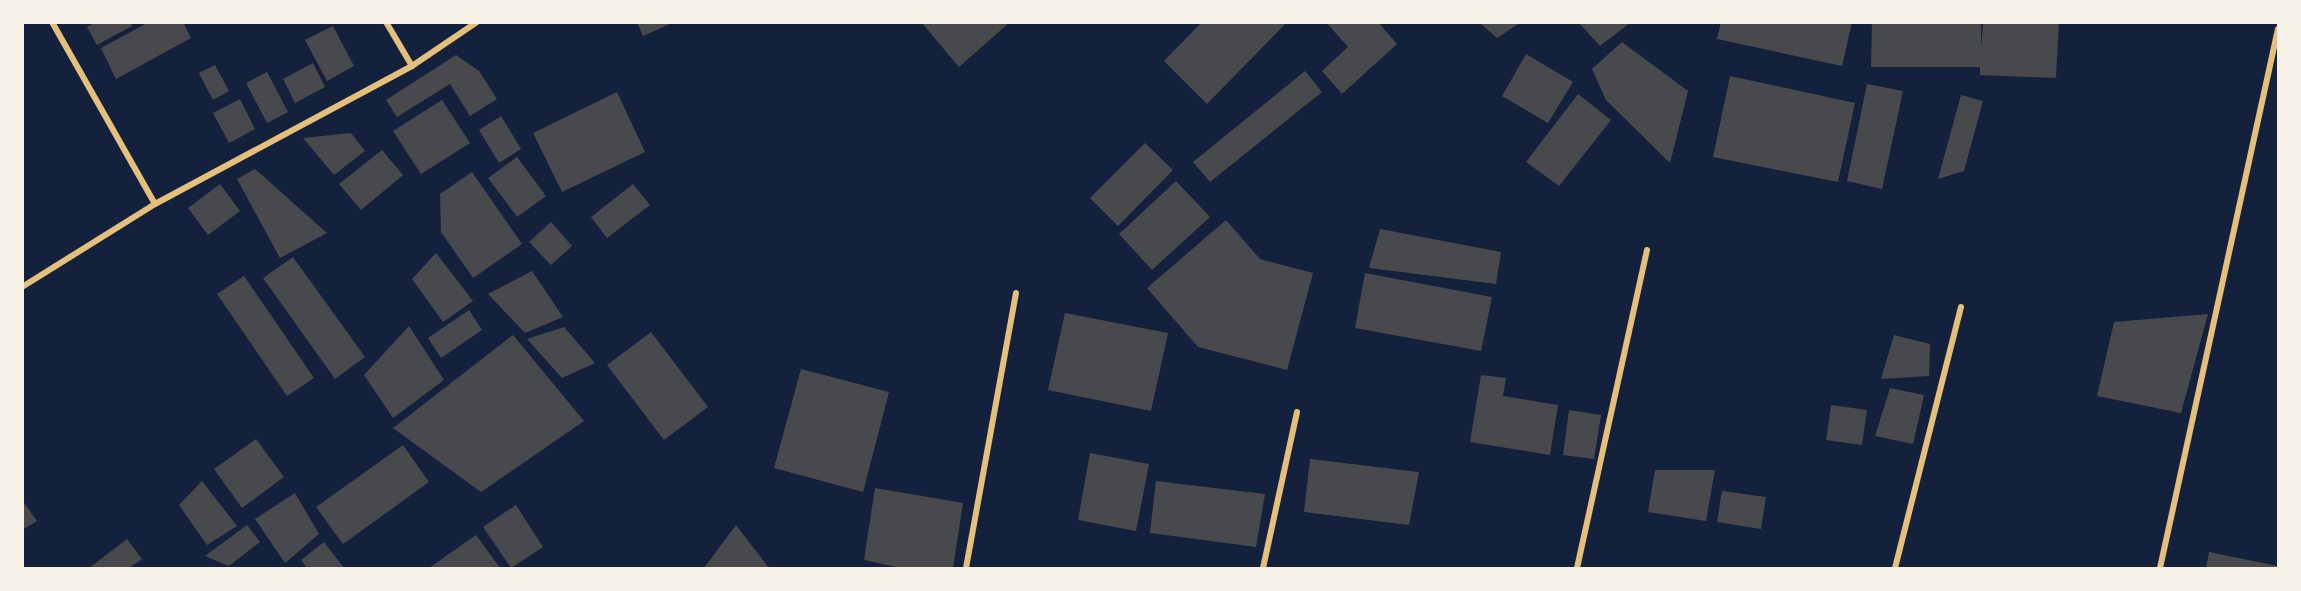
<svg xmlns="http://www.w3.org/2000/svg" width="2301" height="591" font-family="Inter,sans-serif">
	<rect width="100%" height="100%" fill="#14213d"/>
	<g fill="#48494c">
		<path d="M96,22H130L132,26L97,45L87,27Z"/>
		<path d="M149,22H183L191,38L116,79L101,48Z"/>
		<path d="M637,22H674L643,36Z"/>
		<path d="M921,22H1010L959,67Z"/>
		<path d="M1202,22H1287L1207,104L1164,61Z"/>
		<path d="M1326,22H1378L1397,44L1342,94L1322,71L1348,47Z"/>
		<path d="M1479,22H1521L1497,38Z"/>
		<path d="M1578,22H1631L1600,46Z"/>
		<path d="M1721,22H1852L1842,66L1717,39Z"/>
		<path d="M1872,22H1981V50L1983,22H2059L2056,78L1980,75V67H1871Z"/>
		<path d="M333,26L354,66L327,81L305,40Z"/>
		<path d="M1622,42L1688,91L1670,163L1606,100L1592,69Z"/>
		<path d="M1526,54L1573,82L1548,123L1502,96Z"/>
		<path d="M456,55L479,71L497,99L470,116L450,84L397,117L386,100Z"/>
		<path d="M313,63L325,87L295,103L283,79Z"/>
		<path d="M215,65L229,91L213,100L199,73Z"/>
		<path d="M1305,71L1322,92L1210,182L1193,162Z"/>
		<path d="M267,72L288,112L267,123L246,83Z"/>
		<path d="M1730,76L1855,103L1838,182L1713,157Z"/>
		<path d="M1867,84L1903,91L1882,189L1847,181Z"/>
		<path d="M617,92L645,152L562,192L533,133Z"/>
		<path d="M1578,94L1611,120L1559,186L1526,162Z"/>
		<path d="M1961,95L1983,101L1964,171L1938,179Z"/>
		<path d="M240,99L255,129L229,143L213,113Z"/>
		<path d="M442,100L470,143L421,174L393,131Z"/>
		<path d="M501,116L521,149L499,163L479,130Z"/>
		<path d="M351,133L365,151L334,175L303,138Z"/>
		<path d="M1145,143L1173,170L1118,226L1090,198Z"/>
		<path d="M382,150L403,175L361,210L339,184Z"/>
		<path d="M517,157L546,196L517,217L488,178Z"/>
		<path d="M255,169L327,233L280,258L237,179Z"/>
		<path d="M472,172L522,244L473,278L441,232L440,194Z"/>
		<path d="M1176,181L1210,217L1152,270L1119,234Z"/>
		<path d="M220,184L240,211L208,235L188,208Z"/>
		<path d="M633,184L650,205L607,238L591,217Z"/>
		<path d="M1226,220L1260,259L1313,273L1287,370L1198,347L1147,288Z"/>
		<path d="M551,222L572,246L551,265L529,242Z"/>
		<path d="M1380,229L1501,252L1496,284L1369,268Z"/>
		<path d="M436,253L473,301L443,322L412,279Z"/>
		<path d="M293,257L365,357L335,379L263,278Z"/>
		<path d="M532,271L563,317L525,333L488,294Z"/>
		<path d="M1365,273L1492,297L1481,351L1355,328Z"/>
		<path d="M244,276L314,378L287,396L217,294Z"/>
		<path d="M469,310L482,330L441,358L428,338Z"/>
		<path d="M1065,313L1168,333L1151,411L1048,390Z"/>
		<path d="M2208,314L2181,413L2097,396L2114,322Z"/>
		<path d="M409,326L444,380L393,418L364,375Z"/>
		<path d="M564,327L595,363L562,378L527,339Z"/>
		<path d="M651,332L708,407L664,440L607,365Z"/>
		<path d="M513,335L584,421L481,492L393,428Z"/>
		<path d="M1894,335L1930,344L1929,376L1881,379Z"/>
		<path d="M801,369L889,392L863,492L774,468Z"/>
		<path d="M1481,375L1506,378L1503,396L1558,405L1550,455L1470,442Z"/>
		<path d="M1890,388L1924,395L1913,444L1875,436Z"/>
		<path d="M1831,405L1867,410L1862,445L1826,440Z"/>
		<path d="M1569,410L1601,415L1594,459L1563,455Z"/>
		<path d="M256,439L284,477L242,508L214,469Z"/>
		<path d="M403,445L429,482L343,544L316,507Z"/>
		<path d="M1090,453L1149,464L1136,531L1078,520Z"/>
		<path d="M1310,459L1419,472L1409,525L1304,512Z"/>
		<path d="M1655,470H1715L1706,521L1648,512Z"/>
		<path d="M202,481L237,526L207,545L179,505Z"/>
		<path d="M1156,481L1265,494L1256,547L1150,533Z"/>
		<path d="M875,488L963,503L953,568H901L864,560Z"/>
		<path d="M1722,491L1766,497L1761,529L1717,522Z"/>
		<path d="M295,493L319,534L285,563L255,519Z"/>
		<path d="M22,500L37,521L22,530Z"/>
		<path d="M516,505L543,547L511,568L483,527Z"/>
		<path d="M247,525L260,542L229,566L205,556Z"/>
		<path d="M736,525L769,568H704Z"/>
		<path d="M476,535L500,568H429Z"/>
		<path d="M127,539L142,559L129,568H89Z"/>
		<path d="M324,542L344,568H307L301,560Z"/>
		<path d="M2209,552L2278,566V568H2206Z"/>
	</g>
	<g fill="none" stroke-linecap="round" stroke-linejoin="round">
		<g stroke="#e5c07b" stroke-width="6">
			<path d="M52,22L155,204"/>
			<path d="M386,22L412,66"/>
			<path d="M22,287L155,204L412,66L477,22"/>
			<path d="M966,568L1016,293"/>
			<path d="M1263,568L1297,412"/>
			<path d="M1577,568L1647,250"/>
			<path d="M1895,568L1961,307"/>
			<path d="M2160,568L2278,29"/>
		</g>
	</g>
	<rect width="2301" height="591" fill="none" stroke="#f6f1e7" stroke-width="48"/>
</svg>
